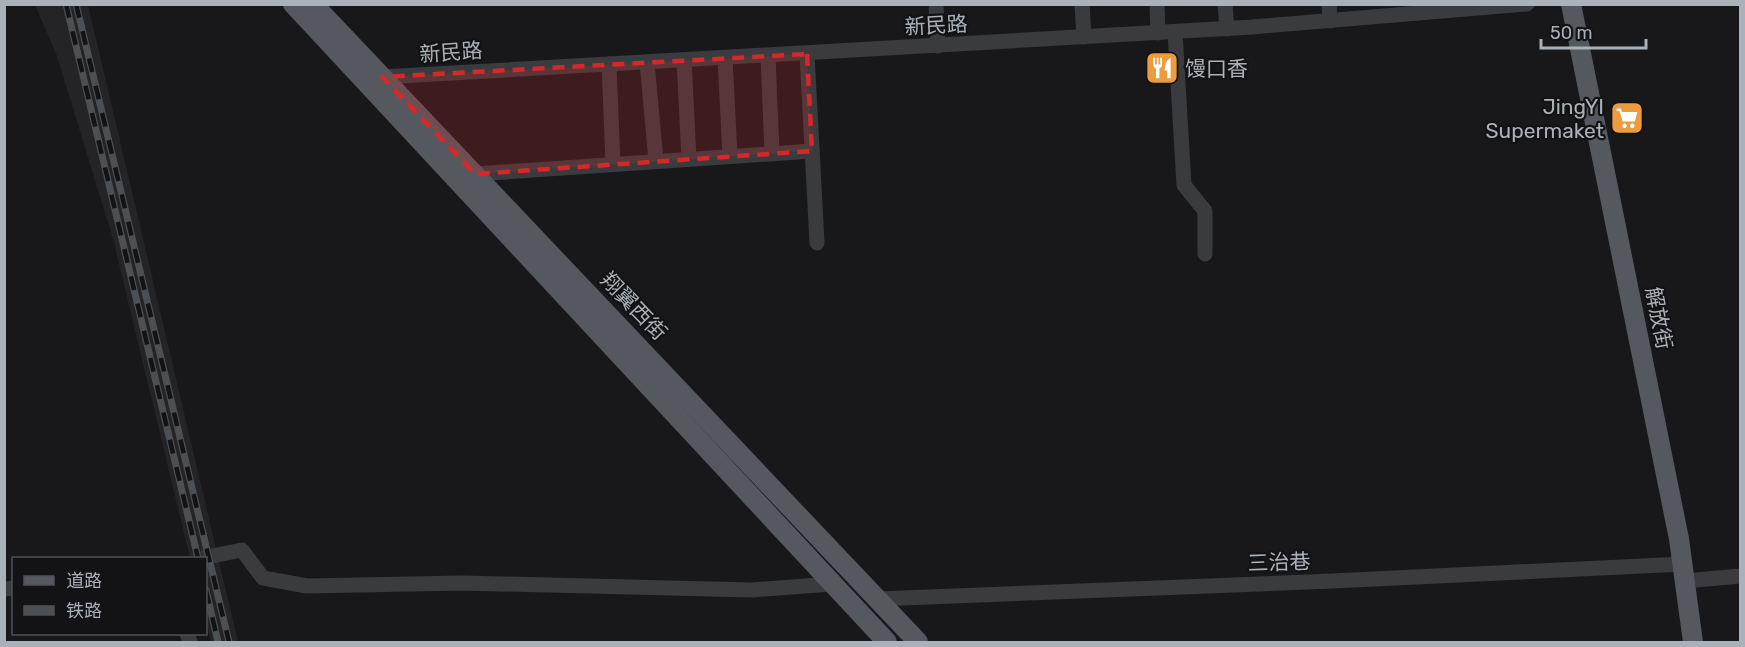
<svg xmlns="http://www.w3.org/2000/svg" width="1745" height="647" font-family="Rubik,'Noto Sans SC',sans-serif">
	<rect width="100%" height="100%" fill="#18181a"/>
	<path fill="#242427" d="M35,5H88L238,642H211L206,621V558H190L113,239L57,56Z"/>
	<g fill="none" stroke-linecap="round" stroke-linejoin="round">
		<path stroke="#35373a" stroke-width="15" stroke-dasharray="15 8" stroke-linecap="butt" d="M202,558L217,555"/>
		<g stroke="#393b3f" stroke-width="15">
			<path d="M936,4L938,46"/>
			<path d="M1082,4L1084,37"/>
			<path d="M1157,4L1158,33"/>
			<path d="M1225,4L1227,29"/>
			<path d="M1329,4L1330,21"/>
			<path d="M1175,32L1184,185L1205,211V254"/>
			<path d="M807,54L817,243"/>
			<path d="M768,56L772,153"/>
			<path d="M725,58L730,156"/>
			<path d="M684,60L689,159"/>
			<path d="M647,62L656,161"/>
			<path d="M609,64L613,164"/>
			<path d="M382,77L1252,27L1527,4"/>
			<path d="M475,174L812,151"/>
			<path d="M217,555L242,550L263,578L307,586L462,583L752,590L832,584"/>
			<path d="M1685,581L1740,576"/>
			<path d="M4,589L14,588"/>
			<path d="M877,599L1333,581L1683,564"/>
			<path d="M187,634L190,642"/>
		</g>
		<g stroke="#55585e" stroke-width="20">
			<path d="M293,4L887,642"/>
			<path d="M313,4L918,642"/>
			<path d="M1571,4L1679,539L1693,642"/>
		</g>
		<g stroke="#4c4f54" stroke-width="7">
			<g id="rail">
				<path d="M66,4L198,558"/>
				<path d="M76,4L229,642"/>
				<path d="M206,590L218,642"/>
			</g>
		</g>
		<use href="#rail" stroke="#131315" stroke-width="4.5" stroke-dasharray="14" stroke-linecap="butt"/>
	</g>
	<path fill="#d62828" fill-opacity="0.2" stroke="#d62828" stroke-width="4.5" stroke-dasharray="12 8" stroke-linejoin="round" d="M807,54L812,151L475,174L382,77Z"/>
	<defs>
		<g id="restaurant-square" transform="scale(1.725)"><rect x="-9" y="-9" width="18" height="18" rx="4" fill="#ed9c3d" stroke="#131315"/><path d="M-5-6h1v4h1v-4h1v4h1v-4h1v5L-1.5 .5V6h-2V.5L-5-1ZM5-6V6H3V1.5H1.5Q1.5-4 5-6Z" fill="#fff"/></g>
		<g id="supermarket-square" transform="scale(1.725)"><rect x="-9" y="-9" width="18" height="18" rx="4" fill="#ed9c3d" stroke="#131315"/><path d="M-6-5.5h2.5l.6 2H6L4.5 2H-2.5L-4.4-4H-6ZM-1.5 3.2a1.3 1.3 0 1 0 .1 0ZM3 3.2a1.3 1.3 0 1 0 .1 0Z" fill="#fff"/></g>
	</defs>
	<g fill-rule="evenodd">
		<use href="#restaurant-square" x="1162" y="68"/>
		<use href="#supermarket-square" x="1627" y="118"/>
	</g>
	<g text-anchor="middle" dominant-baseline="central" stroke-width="4.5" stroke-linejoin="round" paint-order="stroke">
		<g font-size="21" fill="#aab1b9" stroke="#131315">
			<text transform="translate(936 25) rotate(-3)">新民路</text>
			<text transform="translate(451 52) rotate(-4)">新民路</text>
			<text transform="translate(634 306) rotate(46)">翔翼西街</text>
			<text transform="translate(1659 318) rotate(79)">解放街</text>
			<text transform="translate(1279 562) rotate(-2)">三治巷</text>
		</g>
		<g font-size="21" fill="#aab1b9" stroke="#131315" text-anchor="start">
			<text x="1185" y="68">馒口香</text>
			<text x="1604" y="106" text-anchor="end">JingYI<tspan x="1604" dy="24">Supermaket</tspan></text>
		</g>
	</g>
	<rect width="1745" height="647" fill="none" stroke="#aab1b9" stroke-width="12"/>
	<rect x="12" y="557" width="195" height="78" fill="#131315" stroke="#4f5257" stroke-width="1.5"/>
	<rect x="24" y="576" width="30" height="9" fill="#55585e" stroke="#4f5257" stroke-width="1.5"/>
	<text x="66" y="587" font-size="18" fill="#aab1b9">道路</text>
	<rect x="24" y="606" width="30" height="9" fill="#4c4f54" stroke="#4f5257" stroke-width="1.5"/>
	<text x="66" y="617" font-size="18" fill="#aab1b9">铁路</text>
	<path d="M1541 39v9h105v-9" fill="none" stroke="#aab1b9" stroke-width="3"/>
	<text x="1550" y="39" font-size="18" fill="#aab1b9" stroke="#131315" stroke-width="4.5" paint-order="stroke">50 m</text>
</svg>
